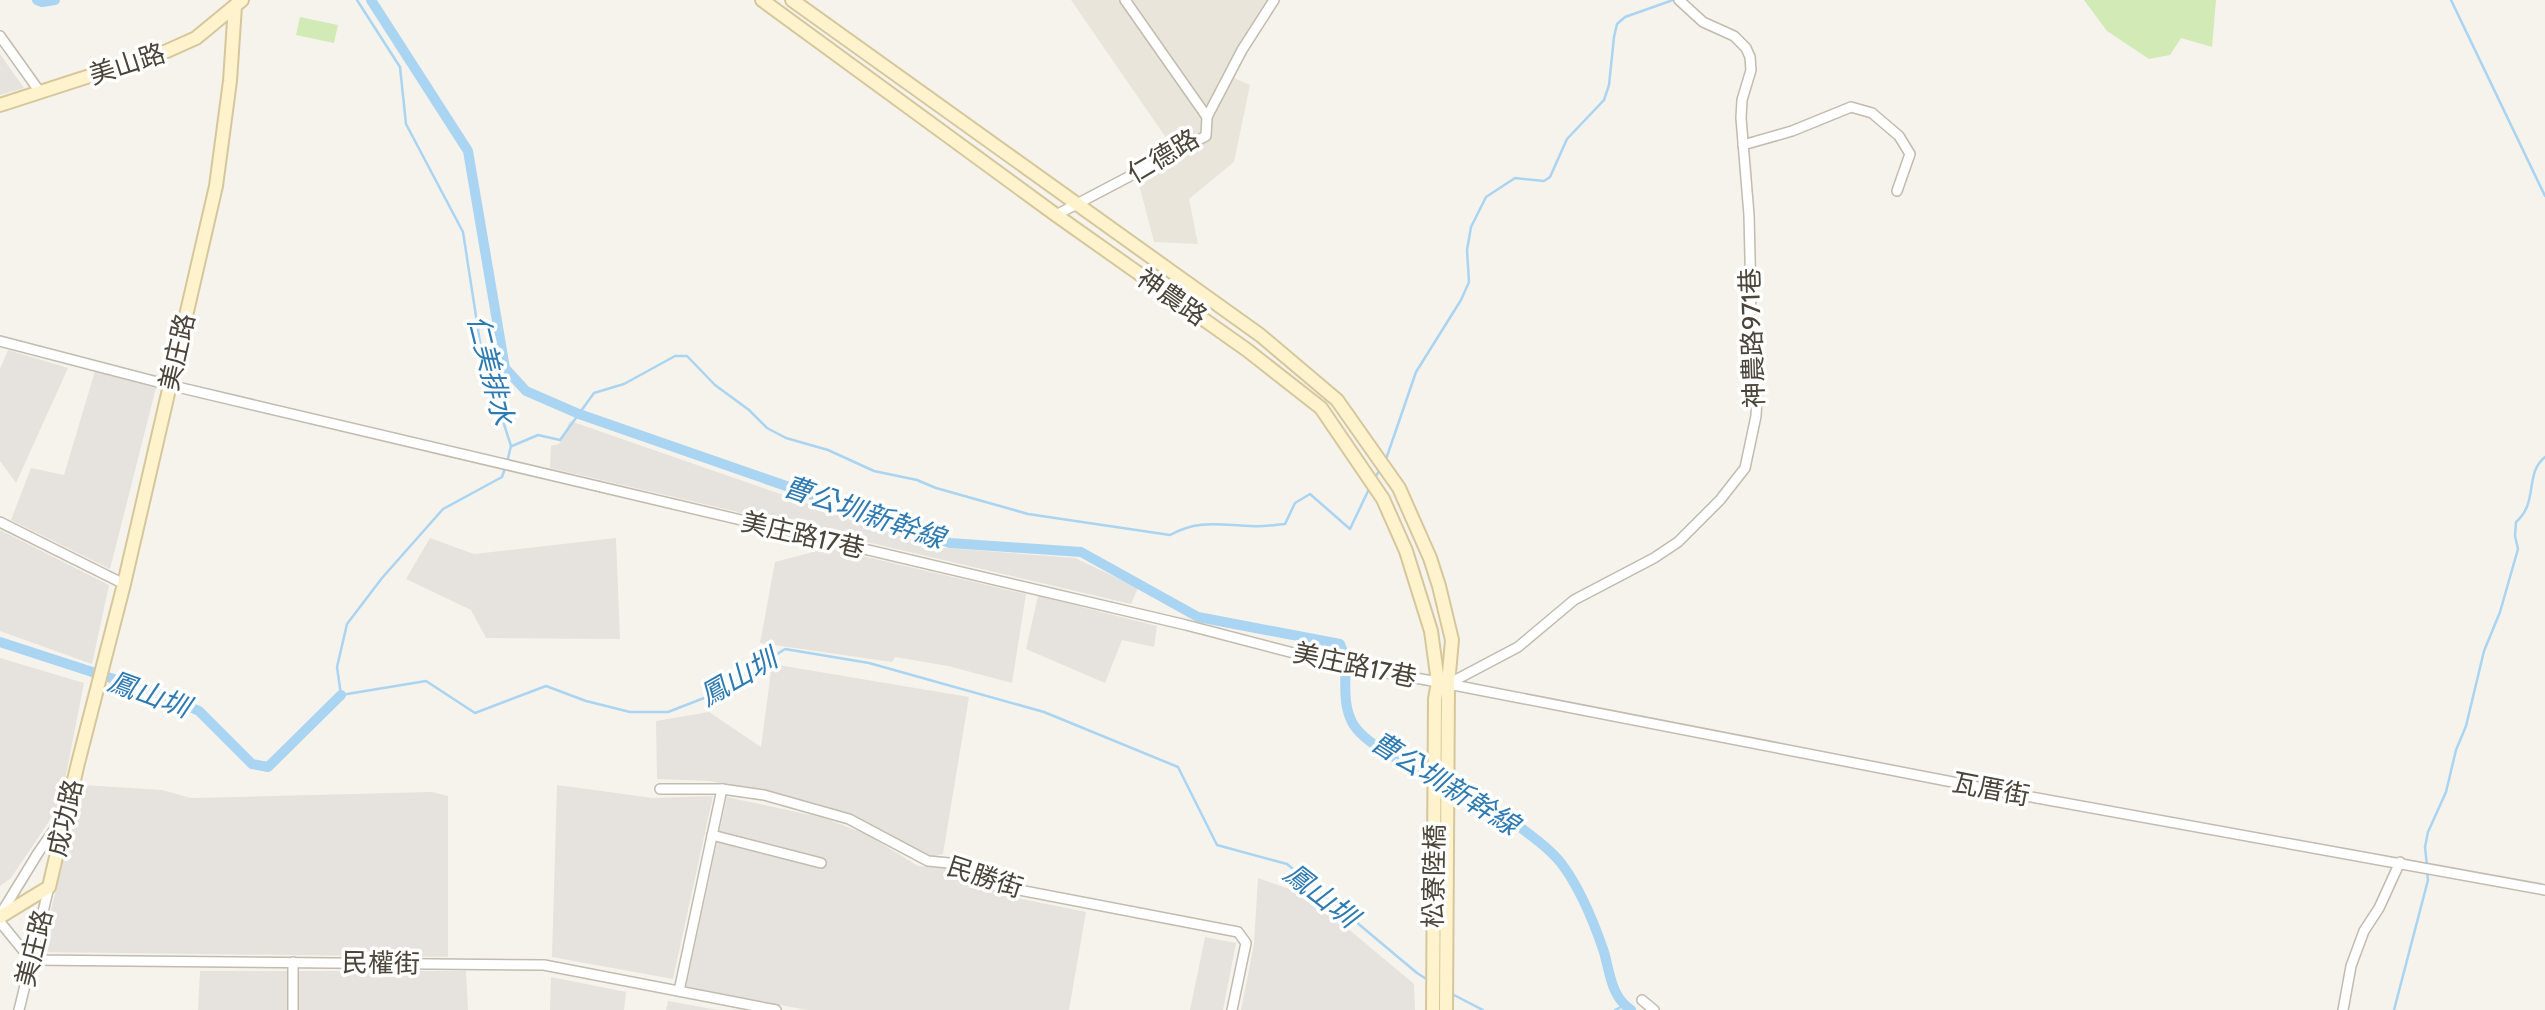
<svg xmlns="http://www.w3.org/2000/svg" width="2545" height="1010" font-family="Cabin,'Noto Sans TC',sans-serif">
	<rect width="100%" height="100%" fill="#f6f3ec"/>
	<path fill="#eae5da" d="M1071,0H1272L1273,2L1234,78L1250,85L1234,162L1189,199L1198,244L1154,242L1134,165L1169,142Z"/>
	<g fill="#e6e2dd">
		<path d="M0,54L24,88L0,95Z"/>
		<path d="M8,350L68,368L16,483L0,461V369Z"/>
		<path d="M95,371L156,388L110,569L11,520L31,468L64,475Z"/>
		<path d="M570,421L933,547L1075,558L1138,588L1131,604L550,468L551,446L559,444Z"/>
		<path d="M0,530L109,585L92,664L0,631Z"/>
		<path d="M430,538L474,554L616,538L620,639L486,638L471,610L406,579Z"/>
		<path d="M828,548L1026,594L1012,683L948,666L895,657L892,662L760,643L775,562Z"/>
		<path d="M1038,596L1157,626L1154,647L1122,640L1105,683L1026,649Z"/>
		<path d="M0,658L84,683L60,805L11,878L0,886Z"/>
		<path d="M772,664L969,697L943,854L927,858L873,827L811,802L710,781L657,779L656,721L709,712L761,747Z"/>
		<path d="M83,785L162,790L191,798L432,792L448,796V957L40,952Z"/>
		<path d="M557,785L653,798L713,796L673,979L552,957Z"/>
		<path d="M727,797L824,818L866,834L918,866L950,869L1002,895L1086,912L1069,1010H807L686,987Z"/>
		<path d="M1258,878L1309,896L1414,984L1415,1010H1241L1254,944Z"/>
		<path d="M1205,937L1236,943L1223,1010H1190Z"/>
		<path d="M200,971H466L468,1010H198Z"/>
		<path d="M551,977L626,992L624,1010H550Z"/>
		<path d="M668,1001L718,1010H666Z"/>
	</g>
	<g fill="#d2eab5">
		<path d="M2084,0H2216L2212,47L2181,38L2170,55L2149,59L2107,31Z"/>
		<path d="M300,17L338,25L334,43L296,35Z"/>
	</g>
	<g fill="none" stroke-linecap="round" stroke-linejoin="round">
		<g stroke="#a9d4f2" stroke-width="2.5">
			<path d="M357,0L400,67L406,124L463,232L482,355L511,446L507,462"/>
			<path d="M2451,0L2545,196"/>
			<path d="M512,446L538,435L560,440L594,393L624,384L675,356H687L715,385L749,410L767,428L786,438L828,450L874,471L917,480L936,488L1028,514L1170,535C1198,519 1220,525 1251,526C1262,527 1274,525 1285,524L1295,503L1310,494L1350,529L1369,489"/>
			<path d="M1385,462L1416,372L1461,300L1469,282L1467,250L1471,227L1486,197L1515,178L1544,181L1550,177L1567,139L1604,100L1609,85L1614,37L1617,24L1625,17L1673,0"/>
			<path d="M505,468L502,477L443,509L382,578L347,624L337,667L341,695L426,681L475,713L546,686L586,701L630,712H668L717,693L785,649L869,663L1044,712L1178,767L1217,845L1287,864L1417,973L1428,980"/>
			<path d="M1374,480L1381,467"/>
			<path d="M2427,866L2425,847L2428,832L2446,792L2456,750L2466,726L2484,651L2500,612L2518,549L2515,536L2516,522C2539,502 2524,474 2545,457"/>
			<path d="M1452,994L1483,1010"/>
			<path d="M1615,1010L1625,1005"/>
			<path d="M2394,1010L2428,880L2427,873"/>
		</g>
		<g stroke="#a9d4f2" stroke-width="10">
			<path d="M37,0L42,2L55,0"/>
			<path d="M371,0L468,151L505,368L526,391L579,414L950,543L1081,552L1198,617L1340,644C1351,669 1339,697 1352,722C1366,750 1435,776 1463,791C1489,805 1544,841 1561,863C1580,888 1593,920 1603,949C1610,970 1610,996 1631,1010"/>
			<path d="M0,642L166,696L199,711L252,764L268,767L341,695"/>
		</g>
		<g stroke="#c2bbae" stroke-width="12">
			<g id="street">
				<path d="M0,36L40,92"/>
				<path d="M1207,117L1242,50L1274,0"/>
				<path d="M1743,145L1792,131L1851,107L1872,113L1899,136L1910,154L1897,191"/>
				<path d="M1056,215L1206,136L1207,117L1125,0"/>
				<path d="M0,341L169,385L1186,625L1336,664L1438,682L2009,793L2545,890"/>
				<path d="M0,522L124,584"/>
				<path d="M1448,684L1518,647L1574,600L1654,558L1678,542L1720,500L1745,468L1756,416L1757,396L1748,322L1751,300L1749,215L1741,118L1742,100L1751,70L1750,57L1746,48L1734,36L1703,22L1679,0"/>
				<path d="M660,789H722L764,795L849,819L928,861L949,863L988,884L1238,932L1246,943L1232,1010"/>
				<path d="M712,835L821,863"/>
				<path d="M0,915L38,853L63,817"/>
				<path d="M0,922L31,960L544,965L776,1010"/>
				<path d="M679,991L722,789"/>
				<path d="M1642,1000L1654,1010"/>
				<path d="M19,1010L49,887"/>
				<path d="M293,1010V962"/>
				<path d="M2343,1010L2351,966L2364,931L2379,908L2400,862"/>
			</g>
		</g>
		<g stroke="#d6c79b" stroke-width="16">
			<g id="secondary">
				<path d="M762,0L1056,215L1247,350L1321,408L1383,499L1406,551L1431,631L1438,682L1435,699L1433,1010"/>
				<path d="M792,0L1260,335L1337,400L1399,488L1430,558L1439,586L1452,640L1448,684L1446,1010"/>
				<path d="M0,105L167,51L196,38L242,0"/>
				<path d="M0,917L49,887L78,763L124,584L216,186L230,81L235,6"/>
			</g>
		</g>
		<use href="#street" stroke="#fff" stroke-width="9"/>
		<use href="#secondary" stroke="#fff3cd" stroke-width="12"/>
	</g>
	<g text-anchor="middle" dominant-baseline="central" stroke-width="7" stroke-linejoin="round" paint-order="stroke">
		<g font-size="26" fill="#4b4439" stroke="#fff">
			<text transform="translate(127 64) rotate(-18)">美山路</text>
			<text transform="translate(1163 156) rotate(-31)">仁德路</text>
			<text transform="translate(1172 297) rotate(35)">神農路</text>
			<text transform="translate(1752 338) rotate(-92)">神農路971巷</text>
			<text transform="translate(177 352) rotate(-77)">美庄路</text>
			<text transform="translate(803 535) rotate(13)">美庄路17巷</text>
			<text transform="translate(1355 665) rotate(12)">美庄路17巷</text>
			<text transform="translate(1991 789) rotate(11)">瓦厝街</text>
			<text transform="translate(65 818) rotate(-77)">成功路</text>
			<text transform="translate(1434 876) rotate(-89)">松寮陸橋</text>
			<text transform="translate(985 877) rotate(18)">民勝街</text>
			<text transform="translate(34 948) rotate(-76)">美庄路</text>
			<text transform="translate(381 963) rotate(1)">民權街</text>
		</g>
		<g font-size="28" font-style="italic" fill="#2e7ab2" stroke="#fff">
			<text transform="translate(491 370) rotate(76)">仁美排水</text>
			<text transform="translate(864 512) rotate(19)">曹公圳新幹線</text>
			<text transform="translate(738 677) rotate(-30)">鳳山圳</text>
			<text transform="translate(149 694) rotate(20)">鳳山圳</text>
			<text transform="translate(1445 783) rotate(32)">曹公圳新幹線</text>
			<text transform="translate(1321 895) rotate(38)">鳳山圳</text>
		</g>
	</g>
</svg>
